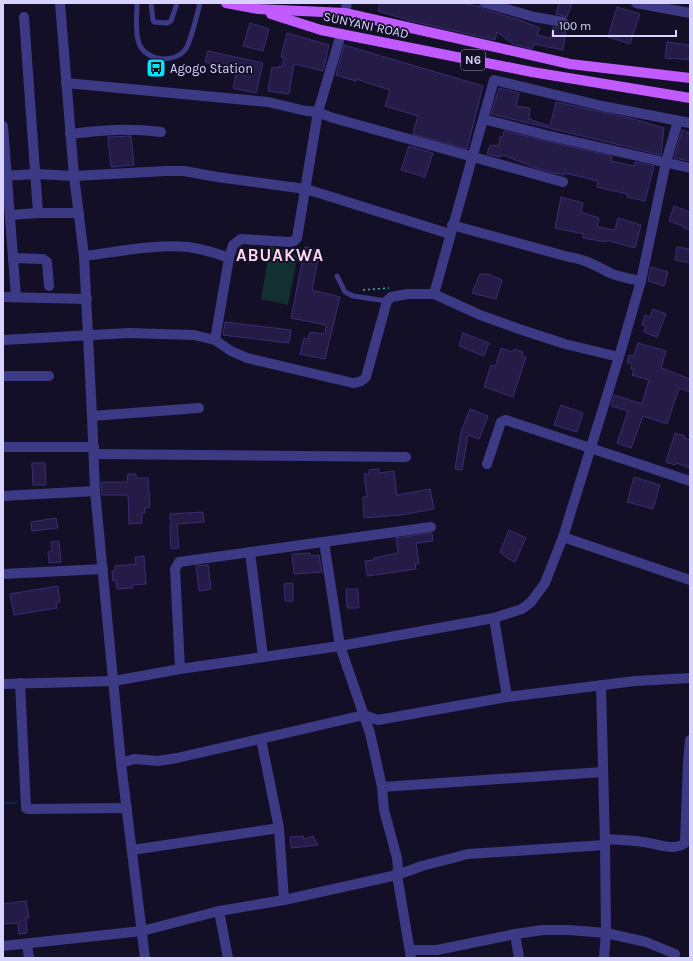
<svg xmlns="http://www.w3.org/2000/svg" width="693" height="961" font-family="Karla,sans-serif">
	<rect width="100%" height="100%" fill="#130f26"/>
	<path fill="#12302f" d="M270,246L298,255L288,305L261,299Z"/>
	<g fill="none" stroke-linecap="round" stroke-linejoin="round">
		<path stroke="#0c2248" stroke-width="2.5" d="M3,803H17"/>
	</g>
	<g fill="#241b47" stroke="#3b2d73">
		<path d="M380,3H463L479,7V5L483,9L519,20L540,28L537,35L551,38L553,27L562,28H566L563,50L534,44L532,49L513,44L497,32L495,40L411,21L378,11Z"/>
		<path d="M559,3H572L567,17L556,14Z"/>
		<path d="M617,7L640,14L630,44L608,37Z"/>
		<path d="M250,23L269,29L263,51L243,46Z"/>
		<path d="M287,33L329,45L323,71L294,64L289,94L268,91L272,67L278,68L279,66L282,67L284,58L281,57Z"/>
		<path d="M667,42L690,45V60L671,58V59L665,58Z"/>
		<path d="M344,45L483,86L467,149L413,134L418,116L385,106L390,90L356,79V81L336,75Z"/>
		<path d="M208,51L263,63L256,93L233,88L237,70L205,62Z"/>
		<path d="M499,88L519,93L516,106L530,108L529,119L550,126L556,102L634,119L664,128L661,155L491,114Z"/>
		<path d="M682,130L690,133V161L674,158Z"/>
		<path d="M504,131L611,156L612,157L611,161L634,166L635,162L654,166L645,201L627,197V194L597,187L598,181L565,173L564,175L554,173L533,167L503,155L500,157L487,154L490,145L499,146L500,137L503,136Z"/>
		<path d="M131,136L134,165L111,167L108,137Z"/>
		<path d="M409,146L433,153L425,177L401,170Z"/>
		<path d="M561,197L583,203L581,212L599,218L597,227L615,230L618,218L641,225L635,248L606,240V242L583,238L584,234L555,228Z"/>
		<path d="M674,206L690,212V230L682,227L683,226L669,221Z"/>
		<path d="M305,247L320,250L312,290L340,297L325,359L300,354L304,338L308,339L310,332L325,334L326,325L291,318Z"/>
		<path d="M677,247L690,249V263L675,260Z"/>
		<path d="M651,267L668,272L664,286L648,281Z"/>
		<path d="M480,274H488L502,280L496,299L472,293Z"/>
		<path d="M653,309L666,314L657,337L644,332L646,326L642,325L645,315L650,317Z"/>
		<path d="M225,322L291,330L289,343L223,335Z"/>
		<path d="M463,333L489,343L484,356L459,346Z"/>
		<path d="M638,343L666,351L661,368L690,379V392L679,388L667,424L643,416L631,448L617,443L628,411L611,406L614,395L642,404L649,380L632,375L634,369H631L632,364L627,363L629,355L634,356Z"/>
		<path d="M501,348L513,352L514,349L523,352L522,356L526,357L513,397L484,387L491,365L495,367Z"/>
		<path d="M561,405L583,413L577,432L554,425Z"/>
		<path d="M470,409L488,416L479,439L468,435L462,470L455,469L461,432Z"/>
		<path d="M675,433L685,436L684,438L690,440V468L676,463L675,465L666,462Z"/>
		<path d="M32,463H45L46,485H33Z"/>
		<path d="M379,469V473L394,471L397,495L430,489L434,509L401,515L364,518L363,497H367L364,474H369V470Z"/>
		<path d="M128,474H136V478H148L150,507L145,508V513H142V523L129,524L128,495H102L101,482H127Z"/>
		<path d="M634,477L660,485L653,509L627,502Z"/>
		<path d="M203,512L204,522L177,524L179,548L171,549L170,526H171L170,514Z"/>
		<path d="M56,518L58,528L32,531L31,522Z"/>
		<path d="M509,530L526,538L515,562L507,558L500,552Z"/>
		<path d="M432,533L433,541L416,543L419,564H415L416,569L367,576L365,561L374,560V558L398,553L396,538Z"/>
		<path d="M59,541L61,562L49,563L48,552L52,551L51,542Z"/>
		<path d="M310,553V556L319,555L322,572L294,574L292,554Z"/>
		<path d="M144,556L146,584L132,585L133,588L117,589L116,580L113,581L112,571H115V566L136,564L135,557Z"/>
		<path d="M208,565L211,589L199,591L196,566Z"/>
		<path d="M293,583V601H285L284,584Z"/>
		<path d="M58,586L60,602L56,603L57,608L14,615L10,594Z"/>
		<path d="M346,589H358L359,608H347Z"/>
		<path d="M303,836L304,839L313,836L318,845L291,848L290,837Z"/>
		<path d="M26,901L29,918H26L27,933L19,934L18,923L3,924V904Z"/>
	</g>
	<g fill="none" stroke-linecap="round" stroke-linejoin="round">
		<path stroke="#2fb8b0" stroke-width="1.5" stroke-dasharray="2 3" stroke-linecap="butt" d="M363,290L389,288"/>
		<g stroke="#3d3a85" stroke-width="5">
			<path d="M137,3C137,28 130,55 163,59C171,59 180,56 185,50C191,42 197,14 200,3"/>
			<path d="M151,3L153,20L154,22L167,23L171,21L177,3"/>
			<path d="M337,276L345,292L353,296L387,301"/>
		</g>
		<g stroke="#3d3a85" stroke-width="10">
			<path d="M60,3L74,176L84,256L92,416L95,491L121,763L145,958"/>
			<path d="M485,3L534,17L563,22"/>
			<path d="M636,3L690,13"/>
			<path d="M345,13L347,3"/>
			<path d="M24,17L38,213"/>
			<path d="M66,83L268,102L306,111L318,112L330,117L563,182"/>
			<path d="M483,119L546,135L690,168"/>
			<path d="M3,126L16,297"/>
			<path d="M70,134C103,130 129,128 161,132"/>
			<path d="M3,176L36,174L74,176L166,171H184L217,177L306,189L450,234"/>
			<path d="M10,215L38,213H79"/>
			<path d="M452,225L569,257C584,259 597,266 610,273C619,277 631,279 641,281"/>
			<path d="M84,256C116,252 156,244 188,247C202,249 216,253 229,258L233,245L241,239L289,242L294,241L297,238L318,112L341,34"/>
			<path d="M13,258L43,259L47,262L49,286"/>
			<path d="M434,294L494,80L602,106L690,123"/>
			<path d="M3,297L87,299"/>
			<path d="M3,340L129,333L194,335L215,340L231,351L247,358L353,383C359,382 362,382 366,377L387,301L391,297L408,294H434L480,315L519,329L565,344L619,357"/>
			<path d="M215,340L229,258"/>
			<path d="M3,376H49"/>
			<path d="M92,416L199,408"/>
			<path d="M3,447H94"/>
			<path d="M94,454L406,457"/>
			<path d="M487,464L501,422L506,420L690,481"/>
			<path d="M3,496L95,491"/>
			<path d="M563,537L690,580"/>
			<path d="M324,542L340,646L370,733L382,787L384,810L397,858L398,868L397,875L411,958"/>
			<path d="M250,552L263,657"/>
			<path d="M3,574L103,569"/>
			<path d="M494,618L507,697"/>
			<path d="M180,669L175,569L179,562L431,527"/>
			<path d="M20,683L26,808L28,809L127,808"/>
			<path d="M3,684L114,681L180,669L340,646L494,618L522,609L531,602L545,583L563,537L619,357L641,281L666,162L678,121"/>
			<path d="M601,685L605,845L606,933L604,958"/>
			<path d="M261,739L279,828L284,900"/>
			<path d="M121,763L134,759L158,761L177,758L364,715L378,720L507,697L635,681L690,678"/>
			<path d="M382,787L603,772"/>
			<path d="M605,839C618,840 630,840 643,842C655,843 674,852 685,843L688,762L690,740"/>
			<path d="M132,850L279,828"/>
			<path d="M219,911L228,958"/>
			<path d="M515,934L519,958"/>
			<path d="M27,944L29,958"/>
			<path d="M3,946L142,931L219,911L284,900L397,875L422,866L468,854L605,845"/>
			<path d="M410,950H437L515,934L543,930H569L606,933L646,942L675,954"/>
		</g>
		<g stroke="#c25bff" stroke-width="10">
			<path d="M226,3L258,9L345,13L570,64L690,78"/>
			<path d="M271,14L321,30L532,72L690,98"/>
		</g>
	</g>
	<defs>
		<g id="bus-square" transform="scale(1)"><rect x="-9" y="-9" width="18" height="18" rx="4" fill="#00e5ff" stroke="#130f26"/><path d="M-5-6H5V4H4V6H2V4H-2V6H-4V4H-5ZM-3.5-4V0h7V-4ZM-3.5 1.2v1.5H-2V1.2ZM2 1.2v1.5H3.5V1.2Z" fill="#111"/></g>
	</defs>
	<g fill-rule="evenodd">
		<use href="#bus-square" x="156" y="68"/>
	</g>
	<g text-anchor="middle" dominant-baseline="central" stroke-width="3.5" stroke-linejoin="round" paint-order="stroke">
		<rect fill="#130f26" stroke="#9e99be" stroke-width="1" x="461" y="50" width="24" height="20" rx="3"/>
		<g font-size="12" font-weight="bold" fill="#d9d4ff">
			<text x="473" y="60">N6</text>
		</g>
		<g font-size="13" fill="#d9d4ff" stroke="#130f26">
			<text transform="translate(366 25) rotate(12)">SUNYANI ROAD</text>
		</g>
		<g font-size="13" fill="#d9d4ff" stroke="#130f26" text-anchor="start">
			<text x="170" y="68">Agogo Station</text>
		</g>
		<g font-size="17" font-weight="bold" letter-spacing="1" fill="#ffd6f0" stroke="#130f26">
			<text x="280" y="255">ABUAKWA</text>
		</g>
	</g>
	<rect width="693" height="961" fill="none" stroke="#d9d4ff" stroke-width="8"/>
	<path d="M553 30v6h123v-6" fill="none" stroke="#d9d4ff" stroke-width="2"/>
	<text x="559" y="30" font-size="12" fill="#d9d4ff" stroke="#130f26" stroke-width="3" paint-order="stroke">100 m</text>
</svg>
